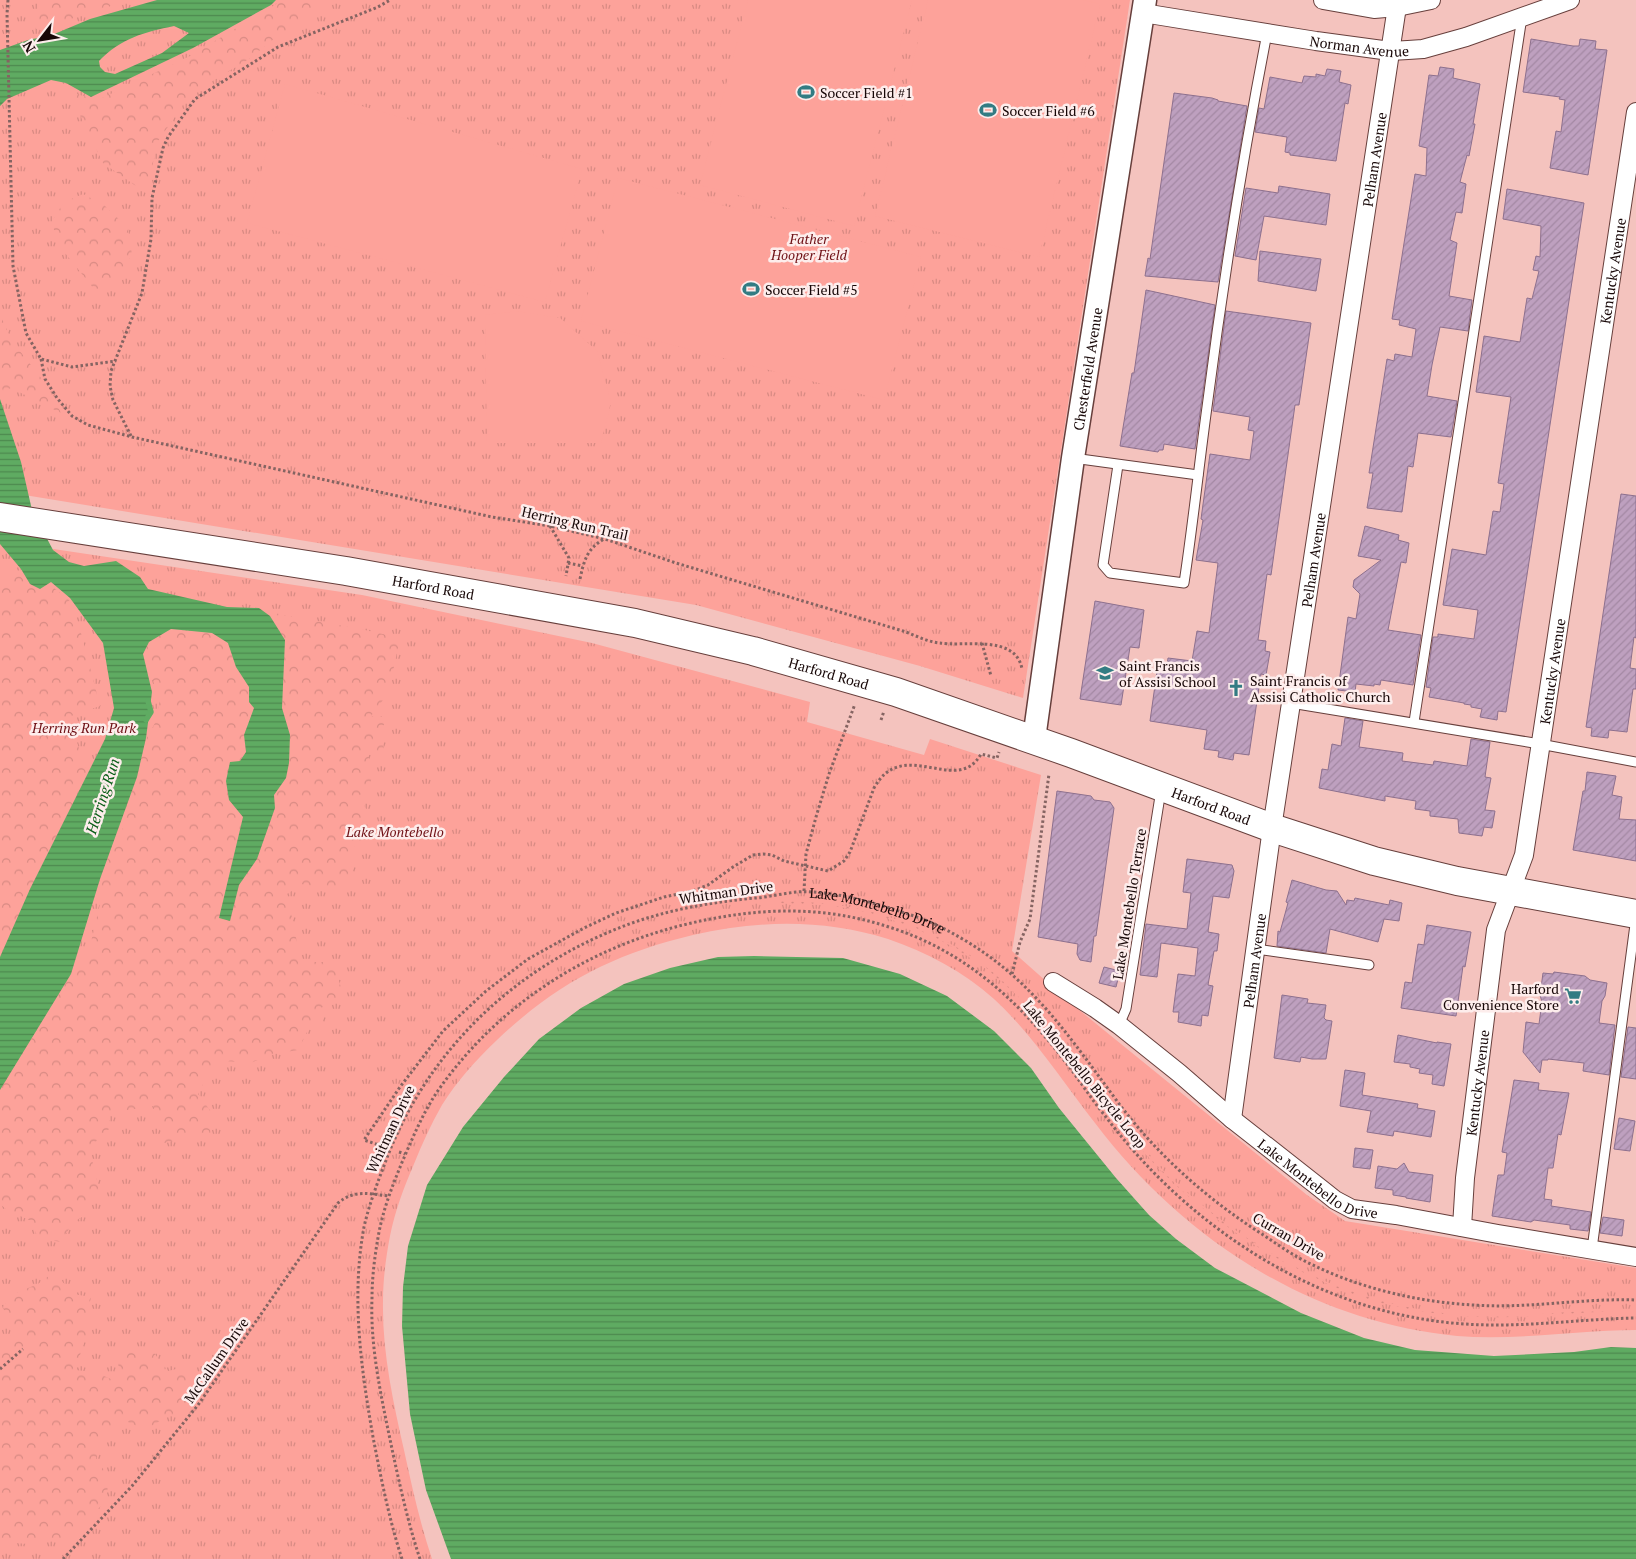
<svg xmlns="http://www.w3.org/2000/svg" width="1636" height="1559" font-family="'PT Serif',serif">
	<defs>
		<pattern id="grass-tufts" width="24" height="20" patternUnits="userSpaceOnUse" patternTransform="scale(1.25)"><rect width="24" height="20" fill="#fda29a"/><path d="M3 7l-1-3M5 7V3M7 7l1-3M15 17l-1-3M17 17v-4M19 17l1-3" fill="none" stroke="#d88a83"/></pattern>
		<pattern id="forest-crowns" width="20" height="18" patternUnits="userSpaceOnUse" patternTransform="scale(1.25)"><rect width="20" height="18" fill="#fda29a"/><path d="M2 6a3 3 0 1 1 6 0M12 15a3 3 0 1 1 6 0" fill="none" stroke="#d88a83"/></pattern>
		<pattern id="garden-dots" width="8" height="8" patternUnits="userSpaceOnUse" patternTransform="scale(1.25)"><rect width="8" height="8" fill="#fda29a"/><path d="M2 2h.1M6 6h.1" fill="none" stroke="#d88a83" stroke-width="1.8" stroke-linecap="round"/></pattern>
		<pattern id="water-rules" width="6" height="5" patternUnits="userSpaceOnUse" patternTransform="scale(1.25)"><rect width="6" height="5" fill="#5fab62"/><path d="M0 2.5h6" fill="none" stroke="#4d894f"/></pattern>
		<pattern id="building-hatch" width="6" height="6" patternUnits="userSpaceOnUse" patternTransform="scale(1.25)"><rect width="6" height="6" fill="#bea0bf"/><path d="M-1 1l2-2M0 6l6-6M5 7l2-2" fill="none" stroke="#a388a3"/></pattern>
	</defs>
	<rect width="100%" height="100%" fill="#f4c3be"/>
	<g fill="url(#grass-tufts)">
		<path d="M0,0H1130L1023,698L920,666L696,605L0,491Z"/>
		<path d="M0,541L362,595L592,643L810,702L807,722L924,755L930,739L1041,775L1012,951L1073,1005L1307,1195L1345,1221L1636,1268V1330C1576,1330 1517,1341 1457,1336C1310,1322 1183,1239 1095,1123C1062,1081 1033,1035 994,999C964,972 926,952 888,939C824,919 758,920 693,935C613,954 556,984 497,1040C476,1060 457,1081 442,1105C431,1124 422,1144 414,1164C404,1187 395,1211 390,1236C386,1257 383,1279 383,1301C382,1351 393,1401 404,1450C412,1487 420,1523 432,1559H0Z"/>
	</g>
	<g fill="url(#forest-crowns)">
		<path d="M38,0H119L106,9L35,29Z"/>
		<path d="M283,0H325L315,12L275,38L249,59L201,88L185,102L158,141L146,193L103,163L69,92L98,100L190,56Z"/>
		<path d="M83,194L104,205L128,228L132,255L111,288L94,289L57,243L52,221L64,202Z"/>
		<path d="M0,308C3,338 33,364 48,388C53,396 57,405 61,413L11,388L3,391L0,380Z"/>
		<path d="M22,570L30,584L40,589L49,584L69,600L81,633L100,706L68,717L88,774L30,889L0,957V573Z"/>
		<path d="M263,611L365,630L400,638L392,676L386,696L371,716L388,717L382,728L384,750L368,755L375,773L370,782L371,792L359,795L367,811L368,835L350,851L353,875L337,890L301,884L287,894L301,962H325L336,970L343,995L321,1008L323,1022L308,1030L298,1050L273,1054L250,1063L225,1061L208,1074L198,1094L212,1113L210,1136L190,1138L164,1143L153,1106L109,1113V1129L89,1148L100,1192L86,1197V1214L72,1224L61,1242L38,1238L31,1221L6,1209L0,1204V1090L71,974L74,963H83L91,942L100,904L97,888L115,837L124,827L121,822L137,777L145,741L155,723L160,700L143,654L149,642L171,629L212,633L228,643L236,667L249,687V702L254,708L244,735L246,752L240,761L229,800L243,817L219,918L230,921L239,885L257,859L275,808L274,795L286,778L290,735L282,708L285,640L270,616Z"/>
		<path d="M54,1272L73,1294L91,1297L88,1311V1331L75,1370L95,1372L120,1383L118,1361L128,1344L154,1353L168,1371L184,1367L198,1377L206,1405L184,1417L168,1416L145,1430L126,1421L104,1432L96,1459L109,1477L106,1501L76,1531L56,1541L29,1544L0,1542V1339L1,1341L12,1335L3,1307L13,1294L38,1284Z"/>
	</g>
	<path fill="url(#garden-dots)" d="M779,901C808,902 836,903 864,910C956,932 1018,984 1074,1058C1097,1089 1118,1122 1144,1150C1194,1206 1271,1261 1342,1288C1388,1305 1440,1316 1490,1316C1539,1316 1587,1309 1636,1309V1310C1594,1311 1552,1316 1510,1317C1456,1319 1392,1310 1342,1290C1270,1261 1191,1208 1141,1149C1111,1115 1087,1076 1058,1041C1006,975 947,933 865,912C837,905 808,904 780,903L778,902Z"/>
	<g fill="#fda29a">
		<path d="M748,0H912L854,226L700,185Z"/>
		<path d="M928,0H1083L1100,4L1039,257L875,216Z"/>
		<path d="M285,84L582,169L545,302L247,223Z"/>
		<path d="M618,178L921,257L884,400L581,321Z"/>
		<path d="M517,311L560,318L597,351L611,402L601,443H487L485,315Z"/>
	</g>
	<g fill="url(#water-rules)" fill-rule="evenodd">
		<path d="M157,0H276L271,5L193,48L91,97L66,83L51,80L7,99L0,106V50L28,40L52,35L90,19ZM174,26L189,33L162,53L115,74L105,72L100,67L99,61C121,38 145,32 174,26Z"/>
		<path d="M0,399L21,462L32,510L53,550L69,562L84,566L116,561L140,577L148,589L227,607L259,608L270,616L285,640L282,708L290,735L289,763L286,778L274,795L275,808L257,859L239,885L230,921L219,918L243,817L229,800L226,781L230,762L240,761L246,752L244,735L254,708L249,702V687L236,667L228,643L212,633L171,629L149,642L143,654L152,692L146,738L137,777L100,879L71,974L0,1090V957L30,889L105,739L114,708L103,643L70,598L51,582L40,589L30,584L21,569L0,544Z"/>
		<path d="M754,956L843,958L900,974L947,996L994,1031L1031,1068L1059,1108L1116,1178L1149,1215L1176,1239L1215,1268L1301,1313L1364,1338L1415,1350L1494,1356L1574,1352L1611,1347L1636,1348V1559H451L426,1490L410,1414L402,1326L403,1287L408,1246L427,1185L463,1127L504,1077L539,1039L581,1008L624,984L670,968L718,957Z"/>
	</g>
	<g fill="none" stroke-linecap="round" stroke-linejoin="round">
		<path stroke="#5fab62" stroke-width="5.5" d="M146,720L151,712L148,701"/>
	</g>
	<g fill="url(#building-hatch)" stroke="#8d708e">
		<path d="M1531,39L1573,46H1579L1580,39L1596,41L1595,49L1607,50L1588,175L1550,168L1556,131L1561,132L1565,100L1559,99L1560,97L1523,92Z"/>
		<path d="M1440,67L1454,69L1453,78L1480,84L1473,124H1475L1469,156L1467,155L1460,182L1466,184L1462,213L1456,212L1450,240L1457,243L1449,296L1472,300L1468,331L1440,327L1432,365L1427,396L1457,401L1451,437L1418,433L1413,467L1408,466L1402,512L1367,508L1373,473H1369L1387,359L1394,361L1395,354L1412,357L1416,329L1399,325L1400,320L1392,319L1415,174L1426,176L1427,148L1419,146L1429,75L1438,76Z"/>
		<path d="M1327,69L1341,71L1339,82L1351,85L1348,104L1345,103L1336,161L1290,155V153L1285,152L1287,137L1255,132L1259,108L1264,109L1270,77L1302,83L1304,76L1316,77V74L1325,76Z"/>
		<path d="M1174,93L1212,98L1218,100V101L1247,106L1218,282L1145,276L1148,258L1150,259Z"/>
		<path d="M1279,186L1330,194L1326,225L1264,216L1256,260L1235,256L1246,188L1278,193Z"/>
		<path d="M1507,189L1584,203L1506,712L1498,711L1497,720L1480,717L1482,709L1471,707V705L1464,704V703L1429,697L1431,688L1426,687L1433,637H1438V634L1474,639L1478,610L1443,605L1452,549L1486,555L1493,511L1500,512L1504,484L1498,483L1511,397L1476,392L1484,336L1520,342L1527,298L1532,299L1539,271L1533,270L1536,256L1540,257L1541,226L1503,219Z"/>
		<path d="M1260,251L1321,259L1316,291L1258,281Z"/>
		<path d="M1146,290L1215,305L1195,449L1164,444L1163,450H1159L1158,452L1120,446L1132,373H1134Z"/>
		<path d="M1226,311L1311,323L1299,405H1295L1271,575L1267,574L1258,640L1266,641L1265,651L1270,652L1266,675L1261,674L1249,755L1234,753L1233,760L1218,757L1219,751L1204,749L1207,730L1150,721L1158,664L1167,666L1168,658L1192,661L1197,631L1209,633L1218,563L1196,560L1203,520L1201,519L1210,454L1250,460L1254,431L1248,430L1250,417L1213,411Z"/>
		<path d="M1621,494L1636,496V638L1634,637L1630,668L1636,669V689H1633L1627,732L1609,730L1608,738L1591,736L1592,728L1586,727Z"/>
		<path d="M1365,526L1399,535L1398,540L1409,543L1406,563L1401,562L1388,630L1421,635L1413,685L1381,680L1380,685L1374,684V686L1356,684L1355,692L1338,690L1348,617L1356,619L1360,594L1353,587L1354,580L1381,560L1358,556Z"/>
		<path d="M1095,601L1144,610L1139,648L1130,647L1121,705L1080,699Z"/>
		<path d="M1345,718L1363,721L1359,747L1403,753L1402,761L1433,765L1434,761L1467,766L1471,739L1490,742L1485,777L1491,778L1485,810L1495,811L1492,828L1484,827L1482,836L1459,833L1458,819L1430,816V811L1415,809L1416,801L1385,796V801L1319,788L1322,769L1328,770L1332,744L1341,746Z"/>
		<path d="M1587,772L1616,776L1612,795L1622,797L1619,819L1636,820V861L1573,850L1583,791H1585Z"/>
		<path d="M1057,791L1091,796L1094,800L1110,802L1114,808L1096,936H1094L1091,962L1080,960L1077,954L1078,944L1038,937Z"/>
		<path d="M1187,859L1232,865L1234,871L1229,898L1213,896L1208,932L1219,934L1217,951H1214L1208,985L1213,986L1208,1016L1202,1015L1201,1026L1178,1022L1179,1012H1173L1178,974L1195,976L1198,948L1161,943L1157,977L1140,975L1146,924L1187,929L1191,893L1183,892Z"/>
		<path d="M1292,880L1326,890L1337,891L1346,905L1347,900L1354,901L1355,898L1389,905L1390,900L1402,903L1399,921L1384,919L1378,942L1330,929L1326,953L1277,946L1278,931L1280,932L1288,903L1286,902Z"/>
		<path d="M1427,925L1471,932L1465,967L1463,966L1456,1016L1401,1008L1405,982L1412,983L1418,944L1424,945Z"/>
		<path d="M1104,967L1120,971L1116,987L1099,983Z"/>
		<path d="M1554,972L1585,976L1590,980L1607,983L1605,996L1602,1001L1599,1023L1615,1025L1609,1075L1583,1071L1584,1063L1548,1059V1060H1542L1540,1073L1523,1052L1526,1022L1539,1024L1542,1002L1540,995L1543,973L1553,974Z"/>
		<path d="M1282,995L1308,999L1307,1003L1326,1005L1324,1018L1326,1020L1332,1021L1326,1059H1312L1301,1057L1300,1062L1274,1058Z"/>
		<path d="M1628,1027L1636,1028V1079L1621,1077Z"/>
		<path d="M1398,1035L1437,1043V1042L1451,1044L1444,1086L1432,1084L1433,1075L1419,1073L1420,1069L1410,1067V1064L1394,1062Z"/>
		<path d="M1345,1070L1365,1073L1362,1095L1418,1104L1417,1108L1435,1111L1431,1137L1394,1131L1393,1136L1367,1132L1371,1111L1340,1106Z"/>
		<path d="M1514,1080L1539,1083L1538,1090L1569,1093L1561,1135L1558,1134L1553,1168H1548L1544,1199L1552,1200L1551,1206L1591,1212L1588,1231L1570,1229V1225L1534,1220L1531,1222L1492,1216L1498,1175H1504L1507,1153L1502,1152Z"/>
		<path d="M1619,1118L1635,1121L1630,1151L1614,1149Z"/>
		<path d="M1355,1148L1373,1150L1370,1169L1353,1167Z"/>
		<path d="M1404,1163L1409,1172L1433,1175L1430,1202L1406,1198V1197L1393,1195V1190L1375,1188L1378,1166L1397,1169Z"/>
		<path d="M1603,1217L1624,1220L1622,1236L1600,1233Z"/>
	</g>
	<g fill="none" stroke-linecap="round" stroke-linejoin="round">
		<g stroke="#673f3c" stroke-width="11">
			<g id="service">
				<path d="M1073,458L1198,475"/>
				<path d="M1118,465L1103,565L1110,573L1184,583C1193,524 1199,465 1207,407C1223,282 1243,157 1267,33"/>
				<path d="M1291,703L1540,744L1636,762"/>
				<path d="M1414,722L1522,17"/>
				<path d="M1256,949L1369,965"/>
				<path d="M1119,1025L1126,1009L1161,790"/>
				<path d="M1592,1249L1636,917"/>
			</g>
		</g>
		<g stroke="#673f3c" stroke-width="20">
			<g id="minor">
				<path d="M1323,0L1374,9L1397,7L1431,0"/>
				<path id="s2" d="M1143,13L1316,41L1390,51L1408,50L1423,49L1466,37L1570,0"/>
				<path id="s3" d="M1053,982L1095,1008L1119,1025L1179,1073L1232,1119L1320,1188L1335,1200L1352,1209L1396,1215L1498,1234L1636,1257"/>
				<path id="s4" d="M1232,1119L1272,828L1398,0"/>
				<path id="s5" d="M1462,1227L1465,1178L1496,930L1524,855L1636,112"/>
			</g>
		</g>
		<g stroke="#673f3c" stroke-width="25">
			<g id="tertiary">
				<path id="s6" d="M1034,739L1073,458L1145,0"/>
			</g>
		</g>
		<g stroke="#673f3c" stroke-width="30">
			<g id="primary">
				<path id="s7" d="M0,517L346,571L635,623L753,651L896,692L1071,753L1272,828L1374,861L1457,881L1636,914"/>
			</g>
		</g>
		<g stroke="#856462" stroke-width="3" stroke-dasharray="2.5 2.5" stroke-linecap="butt">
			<path d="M8,0L7,14L13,266L26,333L41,359L72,367L116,361"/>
			<path d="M41,359L45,379L57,398L72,416L88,425L132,437L492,517L550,526L605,539L676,563L903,631C915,635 927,642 940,643C964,647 1016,634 1022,669"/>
			<path d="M131,436L113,400L110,386L111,371L142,293L151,239L152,198L163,148L168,137L195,99L278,47L378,7L390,0"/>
			<path d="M550,526L569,558L566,576"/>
			<path d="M568,563L583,566"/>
			<path d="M580,579C584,560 587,549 604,539"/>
			<path d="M982,643L991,676"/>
			<path d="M881,720L884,711"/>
			<path d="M804,891L806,854L816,817L829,774L855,704"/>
			<path d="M1012,974L1020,942L1030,919L1049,774"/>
			<path d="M382,1146L364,1140L400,1087L443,1031L486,991L528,959L584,928L616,913L664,897L693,891L708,885L733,867L753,855L763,854L772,855L784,861L828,871L844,861L850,852L874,788C903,735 957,797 981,754L997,758L999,752"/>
			<path d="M399,1152L405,1154"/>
			<path d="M0,1369L23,1349"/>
			<path d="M63,1559L132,1486L198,1405L338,1203C355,1189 369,1194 389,1196"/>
			<path id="s1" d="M402,1559C389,1519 381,1478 373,1437C361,1368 351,1297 364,1227C369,1205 377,1184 385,1163C427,1049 518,964 632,923C672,909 713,902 755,898C773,897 793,890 812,892C847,894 881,905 914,916C933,922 949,931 966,941C1034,982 1071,1039 1117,1101C1157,1155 1208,1200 1265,1236C1281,1247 1297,1258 1315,1266C1363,1289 1419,1302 1473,1305C1527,1309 1582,1298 1636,1300"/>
			<path d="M420,1559C408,1523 400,1486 392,1449C382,1400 370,1349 372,1298C372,1276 375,1254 379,1232C384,1207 393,1184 403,1160C413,1137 423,1113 437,1092C496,1007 583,950 683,925C753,908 819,904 889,927C965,951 1019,1001 1067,1064C1080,1081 1092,1100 1106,1117C1191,1230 1322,1315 1465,1324C1522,1328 1579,1319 1636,1318"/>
		</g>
		<use href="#service" stroke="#fff" stroke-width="9"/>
		<use href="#minor" stroke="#fff" stroke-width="18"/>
		<use href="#tertiary" stroke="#fff" stroke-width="22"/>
		<use href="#primary" stroke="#fff" stroke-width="28"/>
	</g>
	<defs>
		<g id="stadium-bare" transform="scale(1.35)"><path d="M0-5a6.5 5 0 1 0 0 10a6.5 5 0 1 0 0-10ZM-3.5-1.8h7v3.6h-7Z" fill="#337c83" stroke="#fdedec" stroke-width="2.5" paint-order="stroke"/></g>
		<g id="school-bare" transform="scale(1.35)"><path d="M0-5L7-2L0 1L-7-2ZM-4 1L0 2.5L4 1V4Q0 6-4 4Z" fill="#337c83" stroke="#fdedec" stroke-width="2.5" paint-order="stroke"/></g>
		<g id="church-bare" transform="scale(1.35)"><path d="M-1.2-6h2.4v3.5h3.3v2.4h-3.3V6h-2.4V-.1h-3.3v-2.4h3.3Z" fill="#337c83" stroke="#fdedec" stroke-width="2.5" paint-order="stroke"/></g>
		<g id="supermarket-bare" transform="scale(1.35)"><path d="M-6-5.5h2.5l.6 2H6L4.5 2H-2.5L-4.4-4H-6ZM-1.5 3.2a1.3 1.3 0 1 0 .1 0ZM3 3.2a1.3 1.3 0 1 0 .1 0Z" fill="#337c83" stroke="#fdedec" stroke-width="2.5" paint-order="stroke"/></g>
	</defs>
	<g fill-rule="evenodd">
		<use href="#stadium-bare" x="806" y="92"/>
		<use href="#stadium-bare" x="988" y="110"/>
		<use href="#stadium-bare" x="751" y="289"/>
		<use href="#school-bare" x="1105" y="673"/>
		<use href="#church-bare" x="1236" y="688"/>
		<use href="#supermarket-bare" x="1573" y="996"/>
	</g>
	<g text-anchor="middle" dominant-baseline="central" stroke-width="5" stroke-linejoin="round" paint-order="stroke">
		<g font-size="14" fill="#170707" stroke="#fdedec">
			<text stroke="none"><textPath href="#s2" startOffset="219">Norman Avenue</textPath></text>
			<text stroke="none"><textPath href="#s4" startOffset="970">Pelham Avenue</textPath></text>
			<text stroke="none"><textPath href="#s5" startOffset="970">Kentucky Avenue</textPath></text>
			<text stroke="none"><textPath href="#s6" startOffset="374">Chesterfield Avenue</textPath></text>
			<text transform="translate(575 523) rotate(13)">Herring Run Trail</text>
			<text stroke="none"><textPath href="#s4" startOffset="565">Pelham Avenue</textPath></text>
			<text stroke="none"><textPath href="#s7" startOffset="439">Harford Road</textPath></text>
			<text stroke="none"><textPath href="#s5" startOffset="565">Kentucky Avenue</textPath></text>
			<text stroke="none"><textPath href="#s7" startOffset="844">Harford Road</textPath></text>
			<text stroke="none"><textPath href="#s7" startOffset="1249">Harford Road</textPath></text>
			<text transform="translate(726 892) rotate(-8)">Whitman Drive</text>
			<text transform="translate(1129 904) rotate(-81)">Lake Montebello Terrace</text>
			<text stroke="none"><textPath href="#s1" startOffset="1011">Lake Montebello Drive</textPath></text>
			<text stroke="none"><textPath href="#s4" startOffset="160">Pelham Avenue</textPath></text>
			<text transform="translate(1085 1074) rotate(51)">Lake Montebello Bicycle Loop</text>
			<text stroke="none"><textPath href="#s5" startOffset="145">Kentucky Avenue</textPath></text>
			<text transform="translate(390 1129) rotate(-65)">Whitman Drive</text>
			<text stroke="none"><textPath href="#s3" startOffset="332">Lake Montebello Drive</textPath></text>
			<text transform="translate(1289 1236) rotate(30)">Curran Drive</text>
			<text transform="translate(216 1360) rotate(-55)">McCallum Drive</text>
		</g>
		<g font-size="14" fill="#170707" stroke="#fdedec" text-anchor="start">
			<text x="820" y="92">Soccer Field #1</text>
			<text x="1002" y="110">Soccer Field #6</text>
			<text x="765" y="289">Soccer Field #5</text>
			<text x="1119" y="665">Saint Francis<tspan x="1119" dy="16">of Assisi School</tspan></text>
			<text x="1250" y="680">Saint Francis of<tspan x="1250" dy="16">Assisi Catholic Church</tspan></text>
			<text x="1559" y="988" text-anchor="end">Harford<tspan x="1559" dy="16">Convenience Store</tspan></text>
		</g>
		<g font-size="14" font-style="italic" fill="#6f1015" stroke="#fdedec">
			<text x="809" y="238">Father<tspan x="809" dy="16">Hooper Field</tspan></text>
			<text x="84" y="727">Herring Run Park</text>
			<text x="395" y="831">Lake Montebello</text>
		</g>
		<g font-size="15" font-style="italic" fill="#0a5e18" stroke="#fdedec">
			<text transform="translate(102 796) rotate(-72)">Herring Run</text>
		</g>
	</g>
	<g transform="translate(40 40) rotate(239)" stroke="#fdedec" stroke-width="4" paint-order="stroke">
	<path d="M0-4L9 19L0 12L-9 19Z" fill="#170707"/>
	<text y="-8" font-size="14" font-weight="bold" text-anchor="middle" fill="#170707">N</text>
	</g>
</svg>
